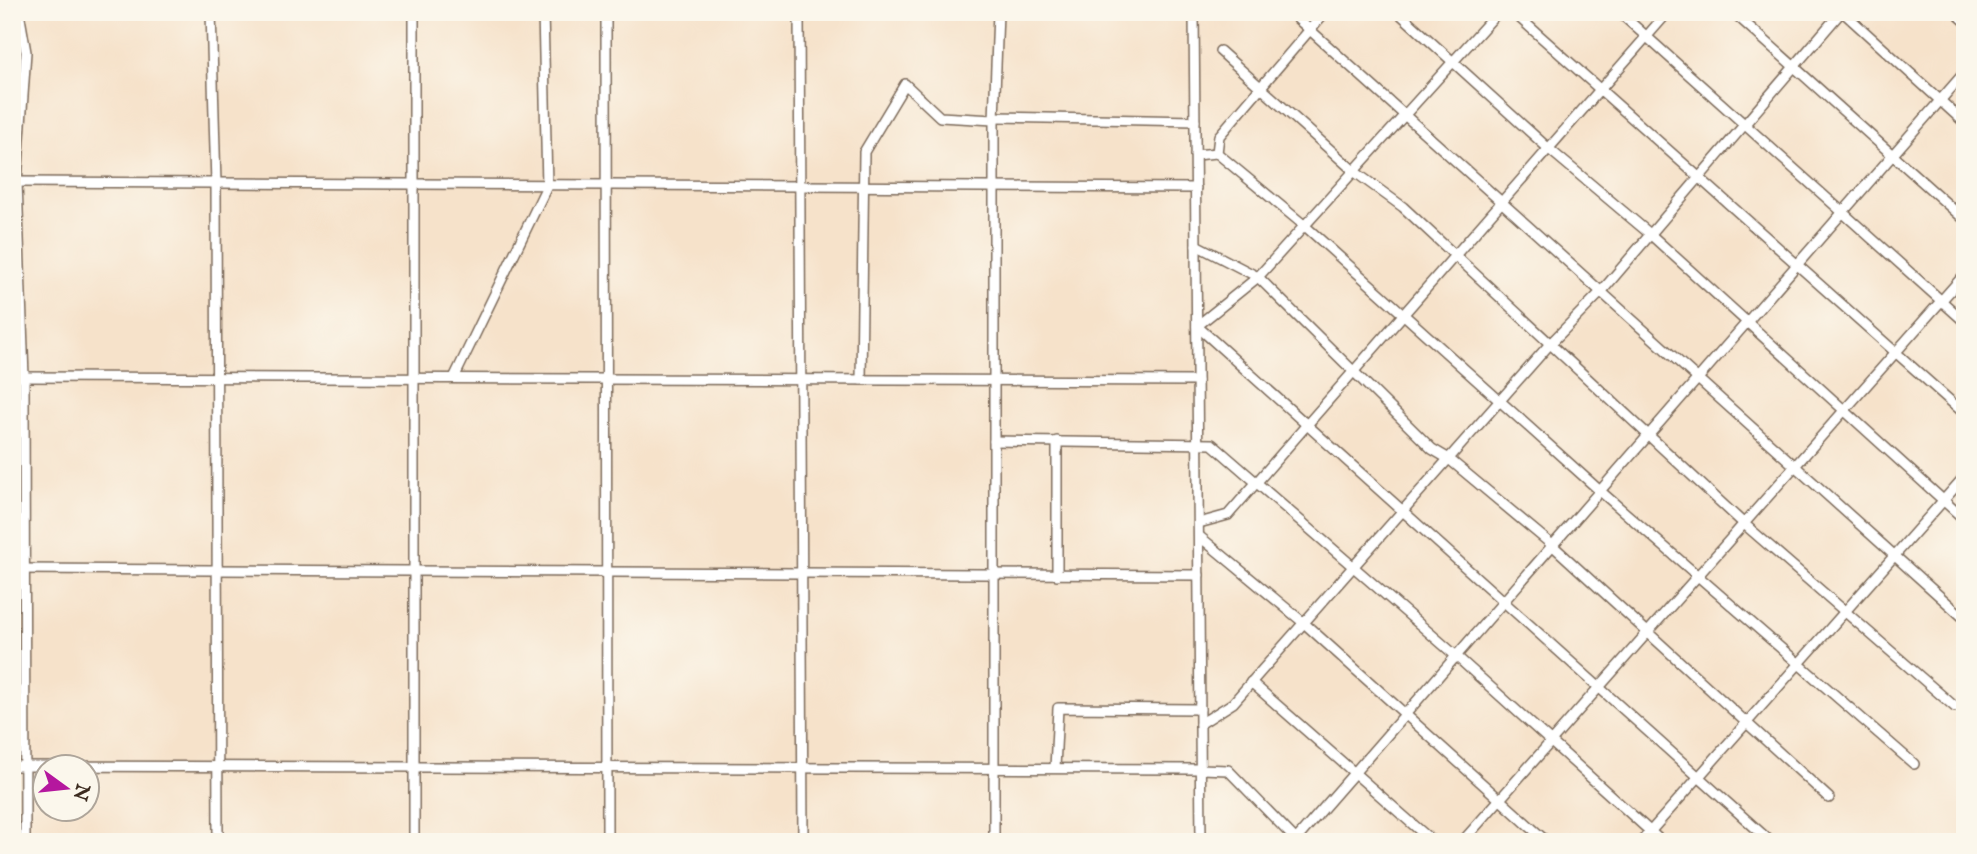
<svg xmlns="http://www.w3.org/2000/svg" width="1977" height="854" font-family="'IM FELL English',serif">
	<rect width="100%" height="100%" fill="#fbf7ec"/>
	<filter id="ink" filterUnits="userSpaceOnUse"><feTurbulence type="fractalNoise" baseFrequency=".0143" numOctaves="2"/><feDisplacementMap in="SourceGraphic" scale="14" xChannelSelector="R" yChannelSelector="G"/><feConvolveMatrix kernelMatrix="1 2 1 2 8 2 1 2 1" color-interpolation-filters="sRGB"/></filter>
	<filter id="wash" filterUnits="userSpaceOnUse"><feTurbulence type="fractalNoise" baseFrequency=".00686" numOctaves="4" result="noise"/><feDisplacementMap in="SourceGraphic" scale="28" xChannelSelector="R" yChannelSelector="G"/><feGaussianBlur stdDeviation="1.57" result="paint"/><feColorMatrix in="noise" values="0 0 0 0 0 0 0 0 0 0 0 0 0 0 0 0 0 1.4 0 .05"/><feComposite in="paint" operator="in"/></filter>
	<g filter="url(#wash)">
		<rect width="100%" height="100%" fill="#f6e2ca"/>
	</g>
	<g filter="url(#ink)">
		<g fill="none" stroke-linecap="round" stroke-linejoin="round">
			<g stroke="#7c6a5a" stroke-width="12">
				<g id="minor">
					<path d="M19,12L26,52L17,182L24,377L25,842"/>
					<path d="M211,12L216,184L218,842"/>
					<path d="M606,12L607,842"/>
					<path d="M799,12L803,842"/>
					<path d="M1194,12L1201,842"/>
					<path d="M1290,12L1965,619"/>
					<path d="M1398,12L1549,149L1650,234L1965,520"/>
					<path d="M1498,12L1258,277L1197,326L1771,842"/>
					<path d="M1513,12L1965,414"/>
					<path d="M1619,12L1965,322"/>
					<path d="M1733,12L1965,220"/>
					<path d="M1843,12L1965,123"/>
					<path d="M1955,12L1965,21"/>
					<path d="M1220,51L1355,172L1403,207L1743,523L1955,707"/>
					<path d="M995,117L1195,121"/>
					<path d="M1217,153L1219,136L1325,12"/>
					<path d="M1195,155L1217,153L1305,226L1599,490L1914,764"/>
					<path d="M12,182L1196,188"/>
					<path d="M1196,245L1258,277L1432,449L1449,459L1551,544L1829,798"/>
					<path d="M12,377L1197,381"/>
					<path d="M454,378L547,186L543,12"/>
					<path d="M861,380L864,152L905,84L940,117L994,120L998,12"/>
					<path d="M994,441L1212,444L1455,655L1662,842"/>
					<path d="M1057,441V575"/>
					<path d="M1199,523L1228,515L1668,12"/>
					<path d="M1199,536L1304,623L1547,842"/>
					<path d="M12,569L1199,575"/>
					<path d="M1251,682L1433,842"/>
					<path d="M1200,724L1233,703L1549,345L1601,292L1841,12"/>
					<path d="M12,766L1201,769L1228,770L1298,842"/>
					<path d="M1055,768L1058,708L1200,709"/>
					<path d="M414,842V12"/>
					<path d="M994,842V120"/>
					<path d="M1294,842L1965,72"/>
					<path d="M1462,842L1965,274"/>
					<path d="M1641,842L1965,476"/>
				</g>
			</g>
			<use href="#minor" stroke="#fff" stroke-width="9"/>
		</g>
	</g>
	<rect width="1977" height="854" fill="none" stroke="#fbf7ec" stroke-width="42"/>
	<g transform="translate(66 788) rotate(105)"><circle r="33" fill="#fbf7ec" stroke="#aea59a" stroke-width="2"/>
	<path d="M0-5L12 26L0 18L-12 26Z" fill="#b5179e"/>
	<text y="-10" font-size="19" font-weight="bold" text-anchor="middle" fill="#3b2a1e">N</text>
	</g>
</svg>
